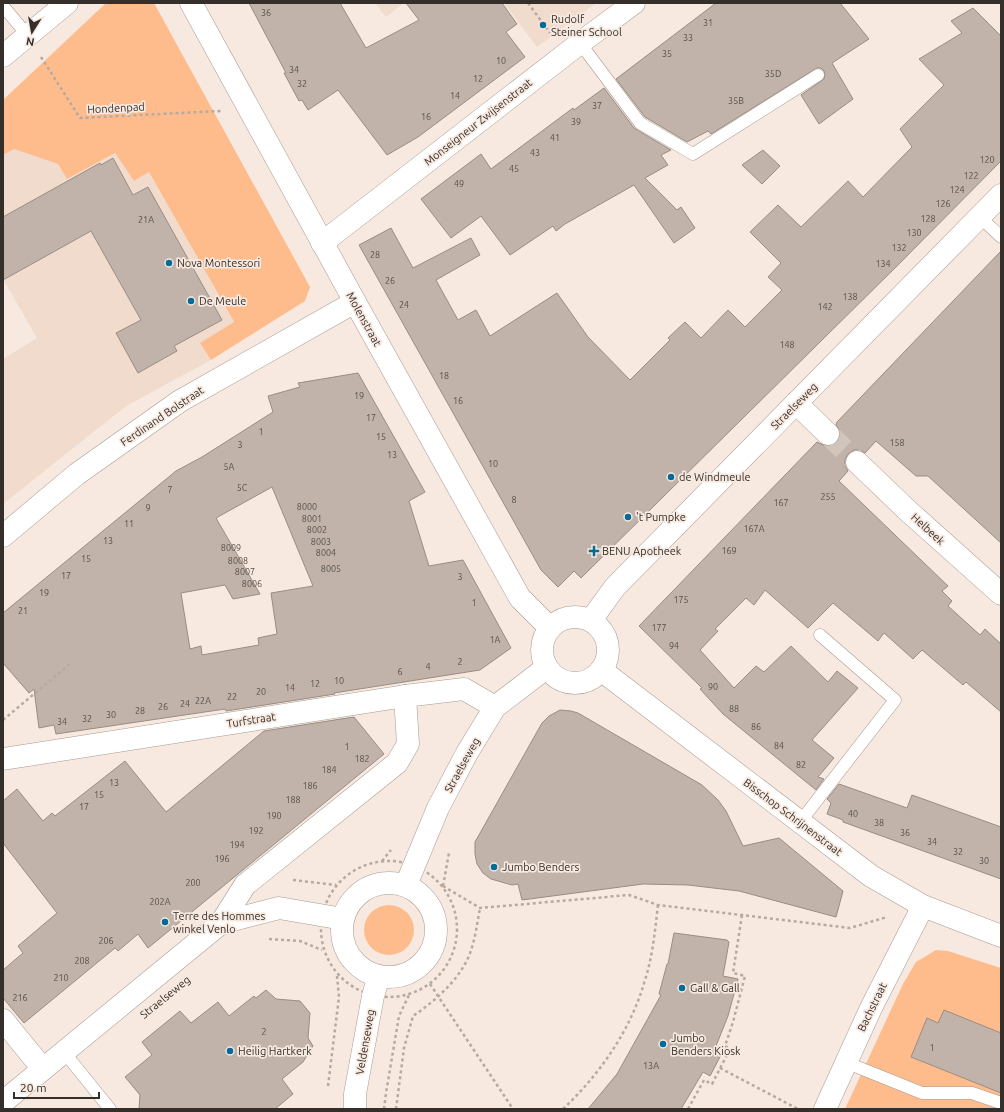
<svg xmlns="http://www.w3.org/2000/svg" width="1004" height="1112" font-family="Ubuntu,sans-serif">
	<rect width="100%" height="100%" fill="#f7e9df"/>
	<g fill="#f0dbcd">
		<path d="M375,3H404L386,17Z"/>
		<path d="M504,3H596L537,47Z"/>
		<path d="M14,148L58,164L68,179L115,153L134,181L149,172L234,323L200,343L211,360L126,406L3,504V359L37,338L3,279V155Z"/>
	</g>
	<g fill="#febc8d">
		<path d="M106,3H154L310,287L305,301L211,360L200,343L234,322L149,172L134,181L115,153L67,179L58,164L14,149L3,155V100Z"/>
		<circle cx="389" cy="930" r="25"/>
		<path d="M936,950L948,951L1001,968V1109H845L903,984L916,962Z"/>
	</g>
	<g fill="#c1b3aa" stroke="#998c83" fill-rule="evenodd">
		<path d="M249,3H340L366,48L419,20L406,3H502L517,24L506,32L525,57L418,137L387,155L338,90L308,110L302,100L299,101L284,73H286Z"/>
		<path d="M716,3H840L869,39L832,63L853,99L819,124L801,95L824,79L825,74L824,71L821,68H817L711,134L708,131L687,142L645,117L616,79Z"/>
		<path d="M973,8L1001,36V161L899,264L581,578L574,571L558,587L541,570L359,245L391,228L413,268L471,238L480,255L436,280L458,320L476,310L490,336L557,293L588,337L630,380L670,340L668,338L685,322L701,338L728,310L745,327L782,290L768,277L781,263L750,232L778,205L801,227L848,181L863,197L912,147L900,129L944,85L919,59L962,33L951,21Z"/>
		<path d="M604,88L634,128L671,150L661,155L668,165L645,178L677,210L681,207L695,228L674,243L634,185L565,224L556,231L553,226L510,255L481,216L451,238L421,199L481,154L491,169L573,108L574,110Z"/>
		<path d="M763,150L780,166L762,184L742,165Z"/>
		<path d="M113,158L133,195L148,187L222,320L174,346L177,351L138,373L116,333L141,320L91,231L3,280V217L100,163L101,165Z"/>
		<path d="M1001,251V543L928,476H916L876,441L865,453L860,450H854L848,454L845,459V466L848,471L839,481L948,586L942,591L952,601L948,606L980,635L985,629L1001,644V712L966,682L963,685L922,650L913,659L884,633L878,641L833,603L808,628L765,590L754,605L746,598L715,629L718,631L700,650L734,688L756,666L764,672L791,646L828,682L837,671L858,688L812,740L834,758L818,777L824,779L816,790L723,714L700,689L702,688L639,626L817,442L825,446H832L837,442L840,437V431L836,425L837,422Z"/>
		<path d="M358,373L425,492L409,501L429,566L463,560L511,648L480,670L334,693L335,694L226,711L225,709L56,734L54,725L39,728L34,689L29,693L3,663V613L176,471L202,457L273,412L268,396L300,387L298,383ZM272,487L313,586L271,593L277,634L258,638L259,645L202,655L201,646L190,649L181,593L225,585L233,599L260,594L216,518Z"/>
		<path d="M560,710L571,711L578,713L702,785L718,800L726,811L743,846L779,838L843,891L836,917L739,891L688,885L643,884L522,900L518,884L512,885L491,879L483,873L477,864L475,854V842L542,723L549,716Z"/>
		<path d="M354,717L384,754L148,948L138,934L118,951L115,948L24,1023L3,998V970L23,953L18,946L57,913L3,843V801L17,789L43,821L52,813L55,816L125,761L166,812L264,731Z"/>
		<path d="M839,784L907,808L912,795L1001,827V879L843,822V820L827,814L831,803L827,799Z"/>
		<path d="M674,933L727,940L729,942L723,976L738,979L728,1016L714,1051L721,1055L710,1076L703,1072L681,1109H588L617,1074L661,995L659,994L667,964H668Z"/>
		<path d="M266,990L276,999L300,1001L310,1013L308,1038L313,1046L303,1062L282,1079L293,1094L275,1109H139L140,1095L125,1077L152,1055L142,1042L180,1011L191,1023L218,1002L229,1016L254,996L256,998Z"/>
		<path d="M944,1010L1001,1033V1093L911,1057L927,1018L938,1023Z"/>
	</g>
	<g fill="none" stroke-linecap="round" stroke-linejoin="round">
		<path stroke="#d0c4bb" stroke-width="22" stroke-dasharray="22 11" stroke-linecap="butt" d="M828,434L857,462"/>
		<g stroke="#a79a91" stroke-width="13">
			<g id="service">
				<path d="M3,6L28,36"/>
				<path d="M580,43L640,123L693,154L818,75"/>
				<path d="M980,217L1001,237"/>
				<path d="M800,822L895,700L820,635"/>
				<path d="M64,1052L110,1109"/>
				<path d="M845,1062L922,1093H972L1001,1103"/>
			</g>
		</g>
		<g stroke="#a79a91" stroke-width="23">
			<g id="minor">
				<path d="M191,3L355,302L520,598L549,627"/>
				<path d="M3,56L67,3"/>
				<path d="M322,243L580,43L634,3"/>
				<path d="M796,403L828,434"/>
				<path d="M857,462L907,510L1001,594"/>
				<path d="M3,536L77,474L180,401L355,302"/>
				<path d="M601,670L871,876L923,906L1001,936"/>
				<path d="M3,759L405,696L464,689L495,707"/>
				<path d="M221,923L245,885L397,763L408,744L405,696"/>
				<path d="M3,1020L43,1069"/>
				<path d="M825,1109L871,1008L923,906"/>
			</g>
		</g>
		<g stroke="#a79a91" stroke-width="23">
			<g id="tertiary">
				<circle cx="575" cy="650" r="33"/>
				<path d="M591,620L615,587L1001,195"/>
				<circle cx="389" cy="930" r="47"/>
				<path d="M406,885L438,808L467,753L495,707L546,668"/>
				<path d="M3,1102L221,923L279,908L343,919"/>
				<path d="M355,1109V1094L373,996L379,976"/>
			</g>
		</g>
		<g stroke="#b5aaa2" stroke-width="2.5" stroke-dasharray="3 3" stroke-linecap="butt">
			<path d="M528,3L550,33"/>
			<path d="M41,57L80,118L221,111"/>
			<path d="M3,720L71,663"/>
			<circle cx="389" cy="929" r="68"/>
			<path d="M382,861L391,850"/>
			<path d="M293,880L336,885"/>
			<path d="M443,886L480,908L629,895L658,905L850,928L887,917"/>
			<path d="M443,886L449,853"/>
			<path d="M269,939L300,941L322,950"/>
			<path d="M430,984L513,1109"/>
			<path d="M720,1068L798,1109"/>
			<path d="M328,1086L339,997L337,976"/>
			<path d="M384,1109L386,1093L399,1016L409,995"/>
			<path d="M396,1109L404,1048L413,1016C435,1001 458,981 469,956C475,941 477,924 480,908"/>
			<path d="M563,1109C600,1074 631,1030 645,980C653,955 655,930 658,905"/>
			<path d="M688,1109L704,1080L712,1084L730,1049L725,1046L733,1022L745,976L733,973L742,915"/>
		</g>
		<use href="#service" stroke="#fff" stroke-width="12"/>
		<use href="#minor" stroke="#fff" stroke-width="22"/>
		<use href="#tertiary" stroke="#fff" stroke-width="22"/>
	</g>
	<g fill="#026b98" stroke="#f7e9df" stroke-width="1.5">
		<circle cx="543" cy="25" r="4"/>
		<circle cx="169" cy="263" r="4"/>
		<circle cx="191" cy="301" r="4"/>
		<circle cx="671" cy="477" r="4"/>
		<circle cx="628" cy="517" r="4"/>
		<path d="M592 545h4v4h4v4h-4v4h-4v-4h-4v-4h4z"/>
		<circle cx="494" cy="867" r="4"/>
		<circle cx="165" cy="922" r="4"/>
		<circle cx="682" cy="988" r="4"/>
		<circle cx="663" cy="1044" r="4"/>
		<circle cx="230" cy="1051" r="4"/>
	</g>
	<g text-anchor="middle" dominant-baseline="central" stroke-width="3.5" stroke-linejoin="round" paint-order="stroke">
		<g font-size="9" fill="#57504b">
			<text x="266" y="13">36</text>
			<text x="708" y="23">31</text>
			<text x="688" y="38">33</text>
			<text x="667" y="54">35</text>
			<text x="501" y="61">10</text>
			<text x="294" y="70">34</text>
			<text x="773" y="74">35D</text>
			<text x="478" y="79">12</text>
			<text x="302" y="84">32</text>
			<text x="455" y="96">14</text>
			<text x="736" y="101">35B</text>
			<text x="597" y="106">37</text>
			<text x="426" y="117">16</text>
			<text x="576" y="122">39</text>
			<text x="555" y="138">41</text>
			<text x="535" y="153">43</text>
			<text x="987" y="160">120</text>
			<text x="514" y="169">45</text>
			<text x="971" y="176">122</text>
			<text x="459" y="184">49</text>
			<text x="957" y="190">124</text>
			<text x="943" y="204">126</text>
			<text x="928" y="219">128</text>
			<text x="146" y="220">21A</text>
			<text x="914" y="233">130</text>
			<text x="899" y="248">132</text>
			<text x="375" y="255">28</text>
			<text x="883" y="264">134</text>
			<text x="390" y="281">26</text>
			<text x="850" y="297">138</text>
			<text x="404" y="305">24</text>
			<text x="825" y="307">142</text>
			<text x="787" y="345">148</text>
			<text x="444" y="376">18</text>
			<text x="359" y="396">19</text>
			<text x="458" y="401">16</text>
			<text x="371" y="418">17</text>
			<text x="261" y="432">1</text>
			<text x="381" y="437">15</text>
			<text x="897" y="443">158</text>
			<text x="240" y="445">3</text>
			<text x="392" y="455">13</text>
			<text x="493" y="464">10</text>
			<text x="229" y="467">5A</text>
			<text x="242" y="488">5C</text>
			<text x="170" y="490">7</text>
			<text x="828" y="497">255</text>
			<text x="514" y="500">8</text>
			<text x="781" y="503">167</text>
			<text x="307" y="507">8000</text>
			<text x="148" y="508">9</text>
			<text x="312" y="519">8001</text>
			<text x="129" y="524">11</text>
			<text x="754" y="529">167A</text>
			<text x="317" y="530">8002</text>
			<text x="108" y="541">13</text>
			<text x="321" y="542">8003</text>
			<text x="231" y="548">8009</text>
			<text x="729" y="551">169</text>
			<text x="326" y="553">8004</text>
			<text x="86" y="559">15</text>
			<text x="238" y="561">8008</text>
			<text x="331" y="569">8005</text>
			<text x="245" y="572">8007</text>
			<text x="66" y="576">17</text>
			<text x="460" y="577">3</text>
			<text x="252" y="584">8006</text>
			<text x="44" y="593">19</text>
			<text x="681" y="600">175</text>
			<text x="474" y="603">1</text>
			<text x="23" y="611">21</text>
			<text x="659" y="628">177</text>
			<text x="495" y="640">1A</text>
			<text x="674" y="646">94</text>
			<text x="460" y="662">2</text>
			<text x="428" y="667">4</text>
			<text x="400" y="672">6</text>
			<text x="339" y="681">10</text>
			<text x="315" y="684">12</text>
			<text x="713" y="687">90</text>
			<text x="290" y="688">14</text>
			<text x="261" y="692">20</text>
			<text x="232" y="697">22</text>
			<text x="203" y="701">22A</text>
			<text x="185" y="704">24</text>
			<text x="163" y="707">26</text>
			<text x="734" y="709">88</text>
			<text x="140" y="711">28</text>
			<text x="111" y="715">30</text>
			<text x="87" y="719">32</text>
			<text x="62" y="722">34</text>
			<text x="756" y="727">86</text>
			<text x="779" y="746">84</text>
			<text x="347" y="747">1</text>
			<text x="362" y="759">182</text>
			<text x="801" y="765">82</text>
			<text x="329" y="770">184</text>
			<text x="114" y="783">13</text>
			<text x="310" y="786">186</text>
			<text x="99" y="795">15</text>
			<text x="293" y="800">188</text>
			<text x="84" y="807">17</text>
			<text x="853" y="814">40</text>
			<text x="274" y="816">190</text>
			<text x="879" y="823">38</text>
			<text x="256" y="831">192</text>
			<text x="905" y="833">36</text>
			<text x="932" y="842">34</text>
			<text x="237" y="845">194</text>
			<text x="958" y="852">32</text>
			<text x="222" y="859">196</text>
			<text x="984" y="861">30</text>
			<text x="193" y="883">200</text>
			<text x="160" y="902">202A</text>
			<text x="106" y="941">206</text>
			<text x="82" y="961">208</text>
			<text x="61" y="978">210</text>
			<text x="20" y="998">216</text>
			<text x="264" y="1032">2</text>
			<text x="932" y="1048">1</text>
			<text x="651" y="1066">13A</text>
		</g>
		<g font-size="11" fill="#342f2b" stroke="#f7e9df" text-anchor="start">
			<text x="551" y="19">Rudolf<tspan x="551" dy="13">Steiner School</tspan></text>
			<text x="177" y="263">Nova Montessori</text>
			<text x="199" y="301">De Meule</text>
			<text x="679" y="477">de Windmeule</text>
			<text x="636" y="517">'t Pumpke</text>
			<text x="602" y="551">BENU Apotheek</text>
			<text x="502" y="867">Jumbo Benders</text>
			<text x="173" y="916">Terre des Hommes<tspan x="173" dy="13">winkel Venlo</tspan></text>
			<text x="690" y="988">Gall &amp; Gall</text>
			<text x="671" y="1038">Jumbo<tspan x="671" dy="13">Benders Kiosk</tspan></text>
			<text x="238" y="1051">Heilig Hartkerk</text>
		</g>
		<g font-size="11" fill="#342f2b" stroke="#f7e9df">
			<text transform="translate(116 108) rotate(-3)">Hondenpad</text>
			<text transform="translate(478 122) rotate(-38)">Monseigneur Zwijsenstraat</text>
			<text transform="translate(364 319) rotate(61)">Molenstraat</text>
			<text transform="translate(794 406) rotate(-45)">Straelseweg</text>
			<text transform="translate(162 416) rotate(-34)">Ferdinand Bolstraat</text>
			<text transform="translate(928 529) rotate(42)">Helbeek</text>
			<text transform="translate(251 720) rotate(-9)">Turfstraat</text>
			<text transform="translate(462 765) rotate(-61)">Straelseweg</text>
			<text transform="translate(793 817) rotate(37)">Bisschop Schrijnenstraat</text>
			<text transform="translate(165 997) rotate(-39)">Straelseweg</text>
			<text transform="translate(872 1007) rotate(-64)">Bachstraat</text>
			<text transform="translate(365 1042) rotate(-80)">Veldenseweg</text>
		</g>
	</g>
	<rect width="1004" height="1112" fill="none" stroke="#342f2b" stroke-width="8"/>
	<g transform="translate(32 32) rotate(191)" stroke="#f7e9df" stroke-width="3" paint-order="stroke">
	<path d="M0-3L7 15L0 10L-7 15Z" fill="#342f2b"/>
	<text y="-6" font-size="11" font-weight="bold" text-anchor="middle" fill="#342f2b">N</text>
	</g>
	<path d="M14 1092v6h85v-6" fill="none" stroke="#342f2b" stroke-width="2"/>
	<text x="20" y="1092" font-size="12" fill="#342f2b" stroke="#f7e9df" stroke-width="3" paint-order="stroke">20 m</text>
</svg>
